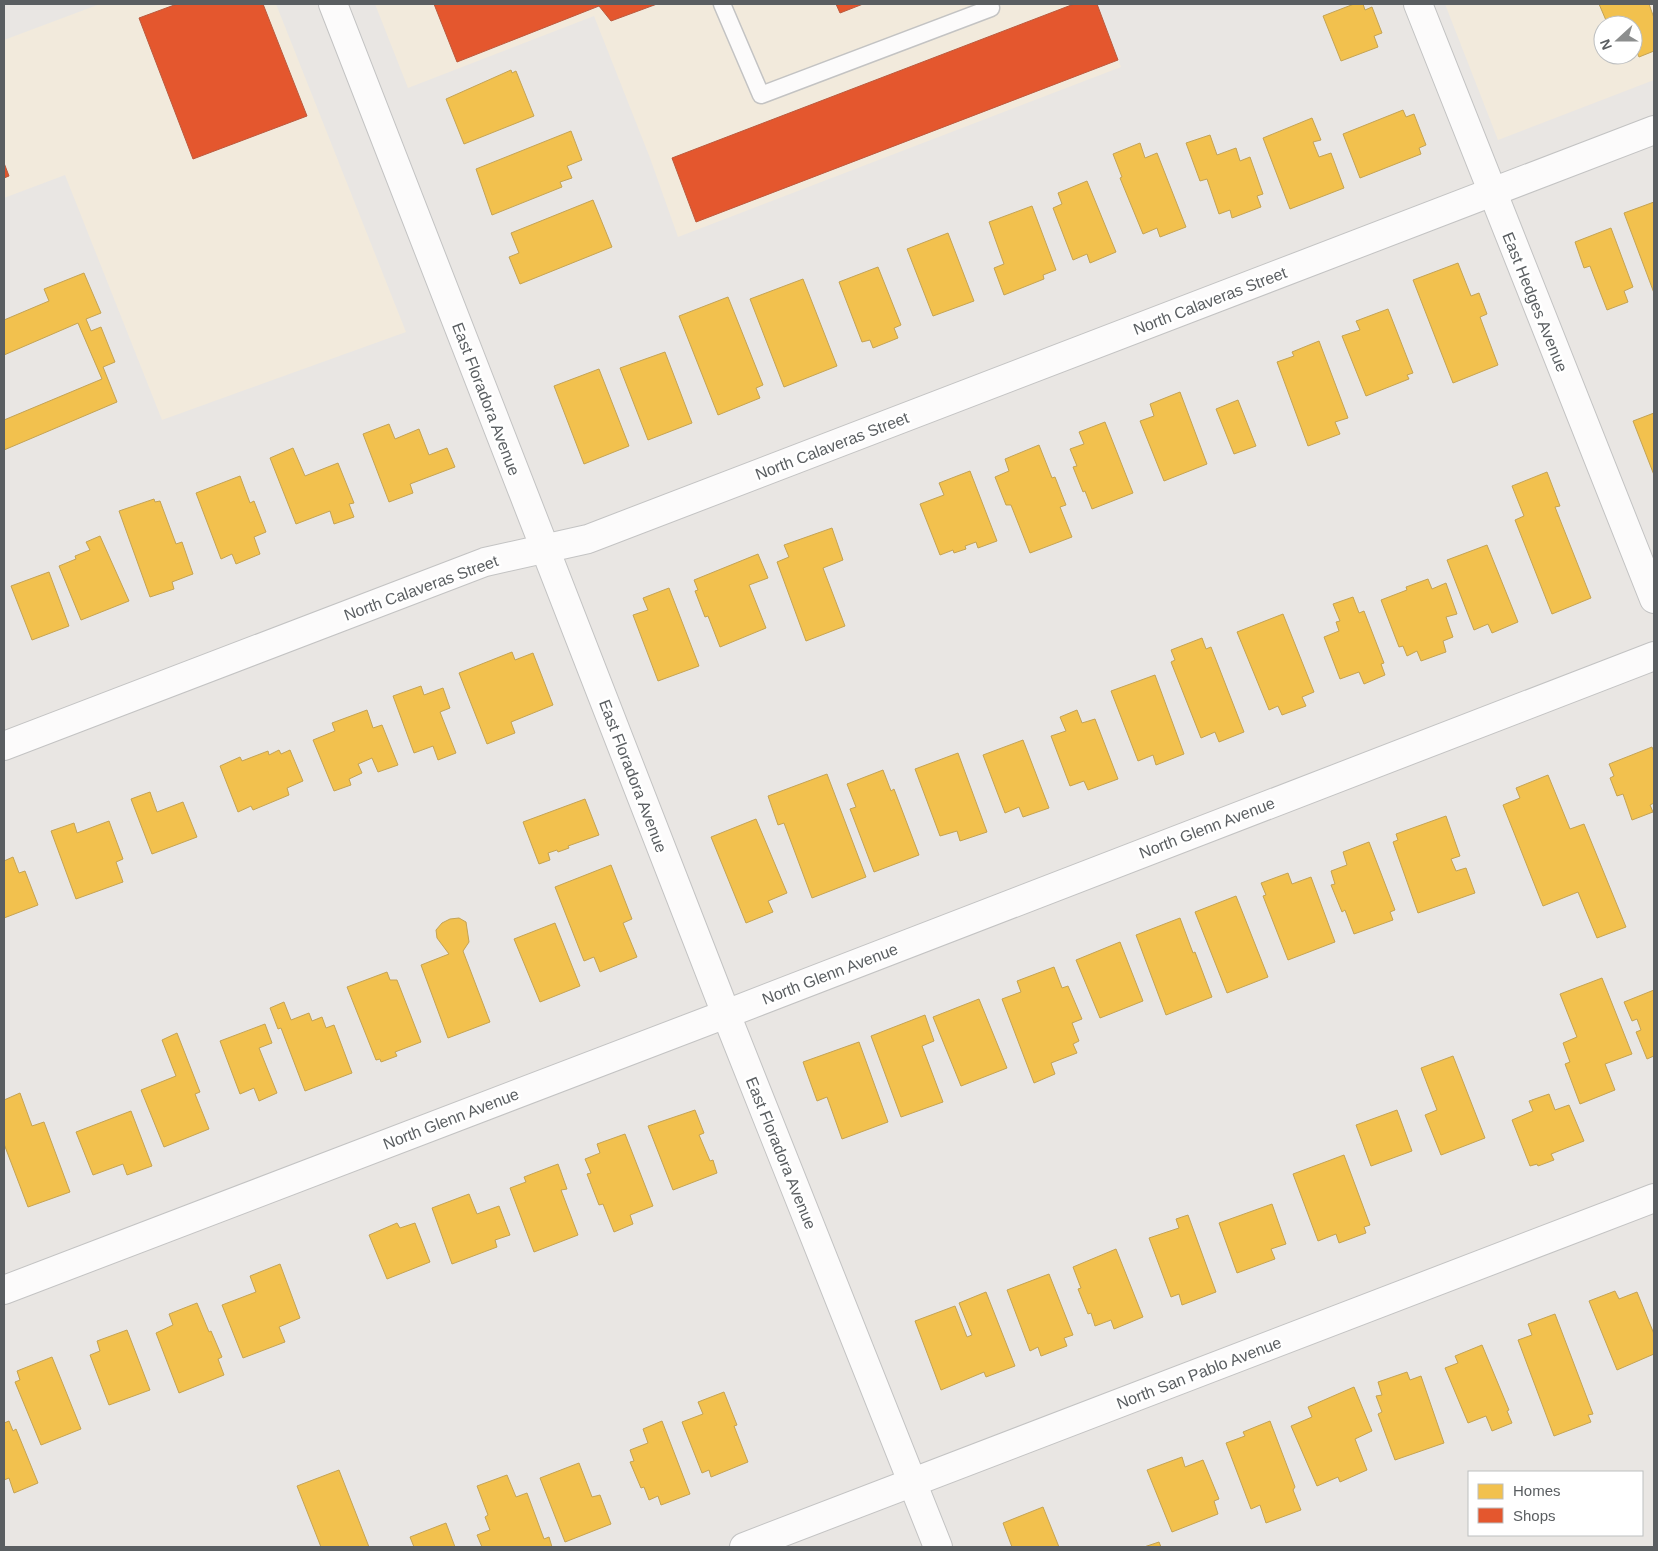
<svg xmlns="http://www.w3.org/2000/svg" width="1658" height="1551" font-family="Arial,sans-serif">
	<rect width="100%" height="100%" fill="#e9e6e3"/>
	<g fill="#f2eadc" fill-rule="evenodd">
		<path d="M100,4H276L406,332L162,420L65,175L4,198V40Z"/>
		<path d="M375,4H1096L1121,67L678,237L650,158L594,16L408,88Z"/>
		<path d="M1445,4H1654V80L1498,140ZM1603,25H1633V55H1603Z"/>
	</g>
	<g fill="#f2c14e" stroke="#c4a354">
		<path d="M1354,4H1363L1365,10L1372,7L1382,33L1374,36L1378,47L1341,61L1323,16Z"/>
		<path d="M1599,4H1649L1654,18V51L1639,57L1635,48H1633V25H1608Z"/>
		<path d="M511,70L512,73L516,71L534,116L464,144L446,99Z"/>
		<path d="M1403,110L1406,117L1414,114L1426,145L1419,148L1421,154L1360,178L1343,134Z"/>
		<path d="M1312,118L1321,140L1313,142L1319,157L1331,153L1344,188L1290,209L1263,138Z"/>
		<path d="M571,131L582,160L567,166L572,178L560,182L562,187L492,215L476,169Z"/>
		<path d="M1210,135L1217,155L1236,148L1240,161L1250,157L1263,194L1257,196L1261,207L1232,218L1230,210L1219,214L1207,179L1200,181L1186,143Z"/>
		<path d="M1140,143L1145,158L1157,153L1186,227L1160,237L1157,228L1143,234L1120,178L1122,177L1113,154Z"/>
		<path d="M1087,181L1116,252L1090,263L1087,254L1073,260L1053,208L1062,204L1058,193Z"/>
		<path d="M593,200L612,247L520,284L509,257L519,253L511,233Z"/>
		<path d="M1654,202V293L1624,213Z"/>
		<path d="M1032,206L1056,270L1043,275L1044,279L1004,295L994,268L1004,264L989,222Z"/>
		<path d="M1611,228L1633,287L1624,291L1628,302L1607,310L1590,266L1584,268L1575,242Z"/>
		<path d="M948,233L974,301L933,316L907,249Z"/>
		<path d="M1458,263L1471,296L1479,293L1487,314L1480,317L1498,365L1453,383L1413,280Z"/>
		<path d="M878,267L901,325L894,328L898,338L873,348L870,340L862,342L839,282Z"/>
		<path d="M84,273L101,313L86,319L91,331L101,327L115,362L103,367L117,402L4,450V420L102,379L78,323L4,355V320L49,301L44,289Z"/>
		<path d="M803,279L837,366L784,387L750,299Z"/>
		<path d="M728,297L763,385L756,388L760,398L718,415L679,316Z"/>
		<path d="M1388,309L1413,373L1407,375L1409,379L1366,396L1342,336L1360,330L1356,321Z"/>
		<path d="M1319,341L1348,418L1335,422L1340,434L1308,446L1277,362L1294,356L1292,352Z"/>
		<path d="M665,352L692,423L648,440L620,368Z"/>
		<path d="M599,369L629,446L584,464L554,386Z"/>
		<path d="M1180,392L1207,464L1164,481L1140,421L1154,416L1150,404Z"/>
		<path d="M1238,400L1256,446L1234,454L1216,409Z"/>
		<path d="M1654,413V475L1633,421Z"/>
		<path d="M1105,422L1133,493L1092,509L1085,491L1083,492L1073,467L1077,466L1070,449L1084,444L1079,432Z"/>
		<path d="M389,424L395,439L419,429L429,455L447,448L455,467L410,484L413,493L389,502L363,434Z"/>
		<path d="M1039,445L1052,478L1055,477L1066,505L1060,507L1072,537L1030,553L1011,505H1006L995,477L1009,471L1005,459Z"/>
		<path d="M293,448L305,476L338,463L354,503L349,504L354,517L334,524L330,511L296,524L270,458Z"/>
		<path d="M970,471L997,541L978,548L976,542L965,546L966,549L954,553L953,550L940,555L920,504L944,495L939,483Z"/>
		<path d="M1547,472L1560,506L1555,507L1591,598L1552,614L1515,520L1524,516L1512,486Z"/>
		<path d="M240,476L250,503L254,501L266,532L254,537L260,554L236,564L232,554L221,559L196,493Z"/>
		<path d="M154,499L155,502L160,501L176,544L182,542L193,574L172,582L174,589L150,597L119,511Z"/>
		<path d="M832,528L843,560L823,568L845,626L806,641L777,562L789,557L784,545Z"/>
		<path d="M100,536L129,601L81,620L59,566L76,559L75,556L90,550L86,542Z"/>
		<path d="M1487,545L1518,622L1492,633L1488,624L1474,630L1447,560Z"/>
		<path d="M758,554L768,578L749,585L766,628L720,647L708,616L705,617L695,591L698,590L694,580Z"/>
		<path d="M49,572L69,626L32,640L11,586Z"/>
		<path d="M1428,579L1432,589L1446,583L1457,614L1446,617L1453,637L1443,641L1446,652L1421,661L1417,651L1407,656L1403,646L1399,647L1381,600L1407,590L1406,587Z"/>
		<path d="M669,588L699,666L658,681L633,615L648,610L643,598Z"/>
		<path d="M1353,597L1359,613L1364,611L1384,663L1381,664L1385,675L1364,684L1359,672L1340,679L1324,637L1339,631L1336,622L1340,621L1333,604Z"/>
		<path d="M1283,614L1314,692L1302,697L1306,706L1282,715L1278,706L1269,710L1237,632Z"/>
		<path d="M1202,638L1206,649L1211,647L1244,732L1219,742L1215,732L1201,738L1171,662L1175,660L1171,650Z"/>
		<path d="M512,652L515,660L533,653L553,705L511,722L515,733L487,744L459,673Z"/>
		<path d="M1155,675L1184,754L1156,765L1153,755L1138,761L1111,691Z"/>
		<path d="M421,686L424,695L443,688L450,708L440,712L456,753L438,760L433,746L414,753L393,696Z"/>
		<path d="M367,710L373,728L382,725L398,765L378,772L372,758L358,764L362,773L349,779L351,785L334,791L313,740L335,731L332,723Z"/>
		<path d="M1077,710L1082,723L1095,719L1118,779L1088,790L1084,781L1070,786L1051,736L1066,731L1060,717Z"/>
		<path d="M1023,740L1049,808L1023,817L1019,807L1005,813L983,755Z"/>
		<path d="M1652,747L1654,752V803L1650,805L1653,812L1632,820L1623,794L1617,796L1610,778L1614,776L1609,764Z"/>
		<path d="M279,750L281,754L290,750L303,781L287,788L289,795L253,810L251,806L238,812L220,766L240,757L242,761L268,751L269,755Z"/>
		<path d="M958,753L987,832L960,841L957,831L940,836L915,769Z"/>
		<path d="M883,770L891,791L894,789L919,855L874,872L850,809L856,807L847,784Z"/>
		<path d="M827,774L866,877L812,898L784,823L778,825L768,796Z"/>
		<path d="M1548,775L1570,829L1584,824L1626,927L1597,938L1578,892L1543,906L1503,805L1520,798L1516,788Z"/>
		<path d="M150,792L157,812L183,802L197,837L152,854L131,799Z"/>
		<path d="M585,799L599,835L568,846L569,848L558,852L557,850L548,853L550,860L539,864L523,822Z"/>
		<path d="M1446,816L1460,856L1451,859L1456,871L1466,868L1475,893L1418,913L1393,842L1398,840L1396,834Z"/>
		<path d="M756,819L787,893L768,901L773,912L746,923L711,837Z"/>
		<path d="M109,821L123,859L116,862L123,882L76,899L51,831L74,823L77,833Z"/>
		<path d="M1369,842L1395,910L1390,912L1393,920L1354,934L1345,910L1342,912L1331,885L1335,884L1331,871L1347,865L1343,852Z"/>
		<path d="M13,857L19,873L25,871L38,905L4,918V861Z"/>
		<path d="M611,865L632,919L623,923L637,957L600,972L594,957L584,961L555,887Z"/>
		<path d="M1288,873L1292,884L1311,877L1335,942L1288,960L1263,896L1266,895L1261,883Z"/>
		<path d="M1236,896L1268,977L1227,993L1195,912Z"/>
		<path d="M459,918L466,922L469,942L463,951L490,1022L448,1038L421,965L449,954L437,938L436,930L442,923L450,919Z"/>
		<path d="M1180,918L1193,953L1195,952L1212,997L1166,1015L1136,935Z"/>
		<path d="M555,923L580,986L540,1002L514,939Z"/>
		<path d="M1120,942L1143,1001L1100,1018L1076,960Z"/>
		<path d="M1054,967L1062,988L1068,986L1082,1019L1072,1023L1079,1041L1073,1044L1077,1053L1051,1063L1055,1074L1034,1083L1002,999L1021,992L1017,981Z"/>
		<path d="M387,972L390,980H397L421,1042L395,1052L397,1056L381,1062L380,1059L376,1060L347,987Z"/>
		<path d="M1602,978L1632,1054L1605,1064L1615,1090L1580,1104L1565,1064L1570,1062L1563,1043L1577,1037L1560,994Z"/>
		<path d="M1654,990V1056L1647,1059L1636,1032L1641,1030L1637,1019L1632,1021L1624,1002Z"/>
		<path d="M979,999L1007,1068L961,1086L933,1017Z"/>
		<path d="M284,1002L291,1020L309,1013L312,1021L322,1017L326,1028L334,1025L352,1073L305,1091L281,1028L278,1029L270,1008Z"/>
		<path d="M925,1015L934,1041L922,1046L943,1102L901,1117L871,1036Z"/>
		<path d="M265,1024L272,1043L259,1048L277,1093L259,1101L254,1088L240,1094L220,1041Z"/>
		<path d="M177,1033L200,1092L195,1094L209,1129L164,1147L141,1090L176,1076L162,1040Z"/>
		<path d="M859,1042L888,1122L842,1139L827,1097L817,1101L803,1062Z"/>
		<path d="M1453,1056L1485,1138L1441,1155L1425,1115L1437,1110L1421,1068Z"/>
		<path d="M20,1093L32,1126L44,1122L70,1192L28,1207L4,1144V1100Z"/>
		<path d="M1549,1094L1555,1110L1569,1105L1584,1141L1551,1154L1554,1160L1538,1166L1537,1164L1530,1166L1512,1120L1533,1111L1529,1101Z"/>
		<path d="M695,1110L704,1133L699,1135L710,1161L713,1160L717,1173L673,1190L648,1126Z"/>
		<path d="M1397,1110L1412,1151L1371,1166L1356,1125Z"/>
		<path d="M131,1111L152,1166L127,1175L123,1164L93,1175L76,1132Z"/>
		<path d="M625,1134L653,1206L630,1215L633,1224L614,1232L603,1204L599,1205L587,1174L591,1173L585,1159L600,1153L597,1144Z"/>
		<path d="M1344,1155L1370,1225L1364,1227L1366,1233L1339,1243L1336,1234L1318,1241L1293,1174Z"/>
		<path d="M558,1164L567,1189L561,1190L578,1235L534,1252L510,1188L526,1182L524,1177Z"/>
		<path d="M469,1194L477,1214L499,1206L510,1235L495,1240L497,1247L452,1264L432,1208Z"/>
		<path d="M1272,1204L1286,1244L1271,1249L1275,1259L1237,1273L1219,1223Z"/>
		<path d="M1188,1215L1216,1292L1182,1305L1179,1294L1171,1297L1149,1238L1179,1228L1176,1219Z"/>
		<path d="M397,1223L400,1228L415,1223L430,1262L387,1279L369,1235Z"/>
		<path d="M1116,1249L1143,1317L1114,1329L1111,1320L1095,1326L1091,1313L1088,1314L1078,1289L1081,1288L1073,1267Z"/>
		<path d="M280,1264L300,1318L279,1327L285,1342L243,1358L222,1305L256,1292L250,1276Z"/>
		<path d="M1049,1274L1073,1335L1064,1338L1067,1346L1041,1356L1038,1347L1030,1351L1007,1290Z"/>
		<path d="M1615,1291L1619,1299L1637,1292L1654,1334V1354L1617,1370L1589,1301Z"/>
		<path d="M986,1292L1015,1366L986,1377L984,1372L941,1390L915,1321L955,1306L967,1337L972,1335L959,1303Z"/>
		<path d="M197,1303L209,1332L211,1331L222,1357L218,1359L224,1375L179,1393L156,1333L173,1325L169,1314Z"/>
		<path d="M1555,1314L1593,1414L1588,1415L1591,1422L1554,1436L1518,1340L1532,1335L1528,1324Z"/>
		<path d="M127,1330L150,1390L109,1405L90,1355L100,1351L97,1341Z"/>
		<path d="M1482,1345L1509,1410L1507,1411L1512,1423L1492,1431L1486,1416L1468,1423L1445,1368L1458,1363L1455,1356Z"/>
		<path d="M52,1357L81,1429L41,1445L15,1382L20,1380L17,1371Z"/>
		<path d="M1407,1372L1410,1380L1421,1376L1444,1443L1395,1460L1378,1414L1382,1412L1376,1396L1382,1395L1378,1382Z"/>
		<path d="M1354,1387L1372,1431L1355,1439L1367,1470L1340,1482L1338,1477L1317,1486L1291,1426L1312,1417L1308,1407Z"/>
		<path d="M724,1392L737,1425L734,1426L748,1462L711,1477L709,1470L702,1473L682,1422L703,1414L698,1402Z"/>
		<path d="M9,1421L13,1431L16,1429L38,1483L14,1493L9,1478L4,1480V1423Z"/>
		<path d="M662,1421L690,1494L661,1505L658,1496L649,1500L644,1487L641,1488L630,1462L634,1461L630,1450L648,1443L643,1429Z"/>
		<path d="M1270,1421L1295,1487L1293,1490L1301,1510L1266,1523L1260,1505L1251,1509L1226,1443L1245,1436L1243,1432Z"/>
		<path d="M1182,1457L1185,1467L1203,1460L1219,1499L1214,1501L1218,1514L1172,1532L1147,1470Z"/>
		<path d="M579,1463L592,1497L600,1495L611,1524L565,1542L540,1478Z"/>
		<path d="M339,1470L369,1547H321L297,1486Z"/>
		<path d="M507,1475L516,1497L527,1493L544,1539L549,1537L552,1547H482L477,1535L490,1530L485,1517L488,1515L477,1486Z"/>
		<path d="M1043,1507L1059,1547H1012L1003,1523Z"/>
		<path d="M446,1523L455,1547H414L410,1537Z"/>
		<path d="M1159,1542L1161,1547H1144Z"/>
	</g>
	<g fill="#e4572e" stroke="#bb593d">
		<path d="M177,4H263L307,116L193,159L139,18Z"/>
		<path d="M434,4H657L611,21L599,6L457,62Z"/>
		<path d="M836,4H863L840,13Z"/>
		<path d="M1074,4H1097L1118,60L696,222L672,158Z"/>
		<path d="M4,163L9,176L4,178Z"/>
	</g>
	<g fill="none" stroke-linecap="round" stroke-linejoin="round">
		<g stroke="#c3c3c3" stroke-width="19">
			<path id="service" d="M722,4L761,95L991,8L990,4"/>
		</g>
		<g stroke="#c3c3c3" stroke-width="30">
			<g id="minor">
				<path d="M333,4L726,1014L938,1547"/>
				<path d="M1418,4L1654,599"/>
				<path d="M4,746L485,562L588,539L1654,130"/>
				<path d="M4,1290L726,1014L1654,656"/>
				<path d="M744,1547L1654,1198"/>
			</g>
		</g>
		<use href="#service" stroke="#fcfbfb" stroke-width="16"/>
		<use href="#minor" stroke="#fcfbfb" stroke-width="28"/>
	</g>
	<g text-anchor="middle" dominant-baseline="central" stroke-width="5" stroke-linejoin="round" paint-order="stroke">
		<g font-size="16" fill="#5a5e61" stroke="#fff">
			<text transform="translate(1210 301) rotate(-21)">North Calaveras Street</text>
			<text transform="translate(1535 302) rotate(68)">East Hedges Avenue</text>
			<text transform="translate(486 399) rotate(69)">East Floradora Avenue</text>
			<text transform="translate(832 446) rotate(-21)">North Calaveras Street</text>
			<text transform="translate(421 588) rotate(-20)">North Calaveras Street</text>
			<text transform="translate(633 776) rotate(69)">East Floradora Avenue</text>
			<text transform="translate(1207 828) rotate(-21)">North Glenn Avenue</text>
			<text transform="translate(830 974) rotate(-21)">North Glenn Avenue</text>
			<text transform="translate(451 1119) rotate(-21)">North Glenn Avenue</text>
			<text transform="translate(781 1153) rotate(68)">East Floradora Avenue</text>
			<text transform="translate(1199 1373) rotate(-21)">North San Pablo Avenue</text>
		</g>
	</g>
	<rect width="1658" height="1551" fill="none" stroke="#5a5e61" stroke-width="10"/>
	<rect x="1468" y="1471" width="175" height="65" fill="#ffffff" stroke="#bdbfc0"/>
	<rect x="1478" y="1484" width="25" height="15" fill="#f2c14e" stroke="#bdbfc0"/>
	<text x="1513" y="1496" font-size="15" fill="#5a5e61">Homes</text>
	<rect x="1478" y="1508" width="25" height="15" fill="#e4572e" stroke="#bdbfc0"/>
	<text x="1513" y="1521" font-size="15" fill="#5a5e61">Shops</text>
	<g transform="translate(1618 40) rotate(249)"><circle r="24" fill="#ffffff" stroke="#bdbfc0"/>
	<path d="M0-4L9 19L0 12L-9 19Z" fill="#8c8e8e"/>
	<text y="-8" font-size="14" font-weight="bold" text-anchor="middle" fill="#5a5e61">N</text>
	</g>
</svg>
